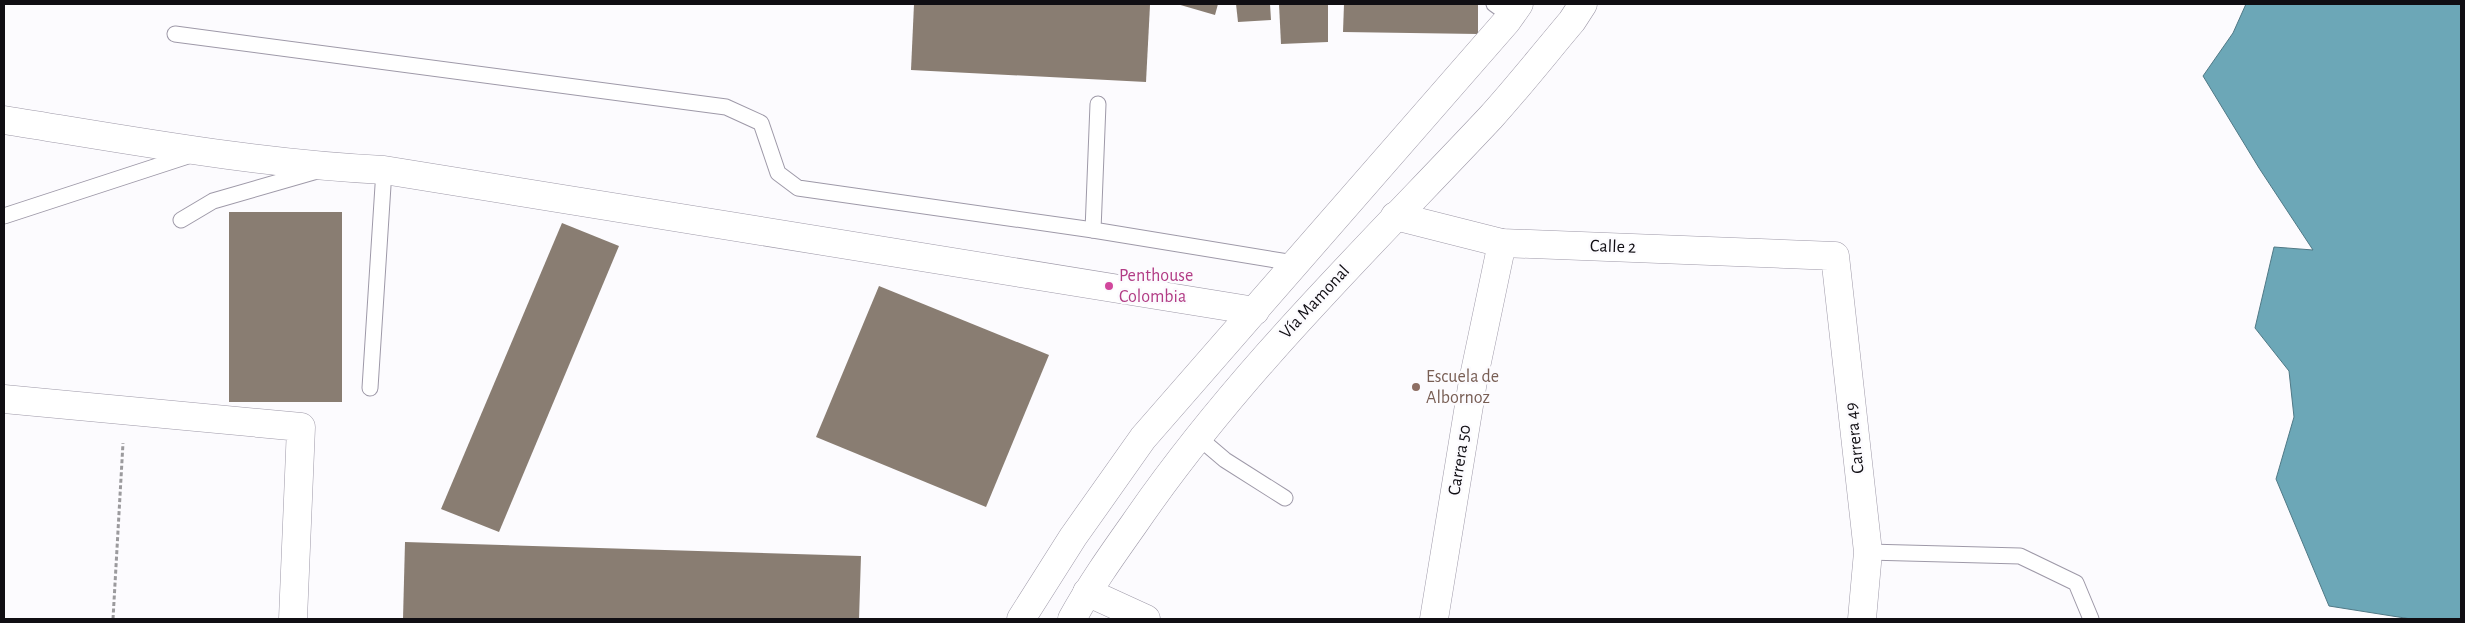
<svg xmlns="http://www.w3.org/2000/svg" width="2465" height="623" font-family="'Alegreya Sans',sans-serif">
	<rect width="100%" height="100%" fill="#fcfbfe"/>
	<path fill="#6ca7b7" stroke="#507986" d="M2246,4H2461V619H2411L2329,606L2276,479L2294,417L2289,371L2255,328L2274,247L2313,250L2259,168L2203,76L2233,33Z"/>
	<g fill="#897d72">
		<path d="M914,4L1150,5L1146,82L911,70Z"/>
		<path d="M1177,4H1218L1215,15Z"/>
		<path d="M1236,4H1270L1271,20L1238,22Z"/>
		<path d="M1279,4H1328V42L1281,44Z"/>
		<path d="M1344,4H1478V34L1343,32Z"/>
		<rect x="229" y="212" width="113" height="190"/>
		<path d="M562,223L619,246L499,532L441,509Z"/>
		<path d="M879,286L1049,355L986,507L816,437Z"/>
		<path d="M405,542L861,556L859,619H403Z"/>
	</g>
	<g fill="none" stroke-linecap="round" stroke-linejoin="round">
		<g stroke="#9e99a8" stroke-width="17">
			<g id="service">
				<path d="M1494,4L1501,9L1507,21"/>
				<path d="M175,34L726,107L761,123L778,173L798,188L1093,230"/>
				<path d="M1098,104L1093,230L1294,263"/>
				<path d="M4,216L191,155"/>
				<path d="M181,220L213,201L317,171"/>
				<path d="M370,388L384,170"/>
				<path d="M1198,437L1225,460L1285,498"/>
				<path d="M1868,552L2020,556L2076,583L2091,619"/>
			</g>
		</g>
		<g stroke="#9e99a8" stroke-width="29">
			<g id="minor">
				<path d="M4,120C130,140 257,164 384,170L1255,311"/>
				<path d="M1395,216L1502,243L1835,256L1868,552L1862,619"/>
				<path d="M4,399L301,427L293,619"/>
				<path d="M1087,592L1146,619"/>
				<path d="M1434,619L1473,381L1502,243"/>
			</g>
		</g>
		<g stroke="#9e99a8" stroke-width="29">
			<g id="primary">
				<path d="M1021,619L1073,537L1143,438L1507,21L1519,4"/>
				<path d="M1072,619C1090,586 1112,555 1134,524C1237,374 1367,249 1491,117C1519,86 1545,53 1572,21L1583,4"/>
			</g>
		</g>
		<path stroke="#9b9a9d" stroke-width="3" stroke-dasharray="4 2.5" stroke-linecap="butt" d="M113,619L123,443"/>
		<use href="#service" stroke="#fff" stroke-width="15"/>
		<use href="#minor" stroke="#fff" stroke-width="28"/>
		<use href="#primary" stroke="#fff" stroke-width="28"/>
	</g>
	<circle fill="#d1479c" stroke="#fcfbfe" stroke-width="2" cx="1109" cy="286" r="5"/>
	<circle fill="#8d6e63" stroke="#fcfbfe" stroke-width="2" cx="1416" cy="387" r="5"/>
	<g text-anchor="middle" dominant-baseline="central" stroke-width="5" stroke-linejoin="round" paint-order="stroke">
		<g font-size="18" fill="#100e13" stroke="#fcfbfe">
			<text transform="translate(1613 247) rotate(2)">Calle 2</text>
			<text transform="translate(1315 302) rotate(-47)">Vía Mamonal</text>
			<text transform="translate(1855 438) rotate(-96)">Carrera 49</text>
			<text transform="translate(1460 460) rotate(-81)">Carrera 50</text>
		</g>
		<g font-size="18" fill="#b23c85" stroke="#fcfbfe" text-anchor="start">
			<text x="1119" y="276">Penthouse<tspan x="1119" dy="21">Colombia</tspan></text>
		</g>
		<g font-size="18" fill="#785e54" stroke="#fcfbfe" text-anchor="start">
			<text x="1426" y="377">Escuela de<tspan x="1426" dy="21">Albornoz</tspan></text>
		</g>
	</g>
	<rect width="2465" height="623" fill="none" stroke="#100e13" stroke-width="10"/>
</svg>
